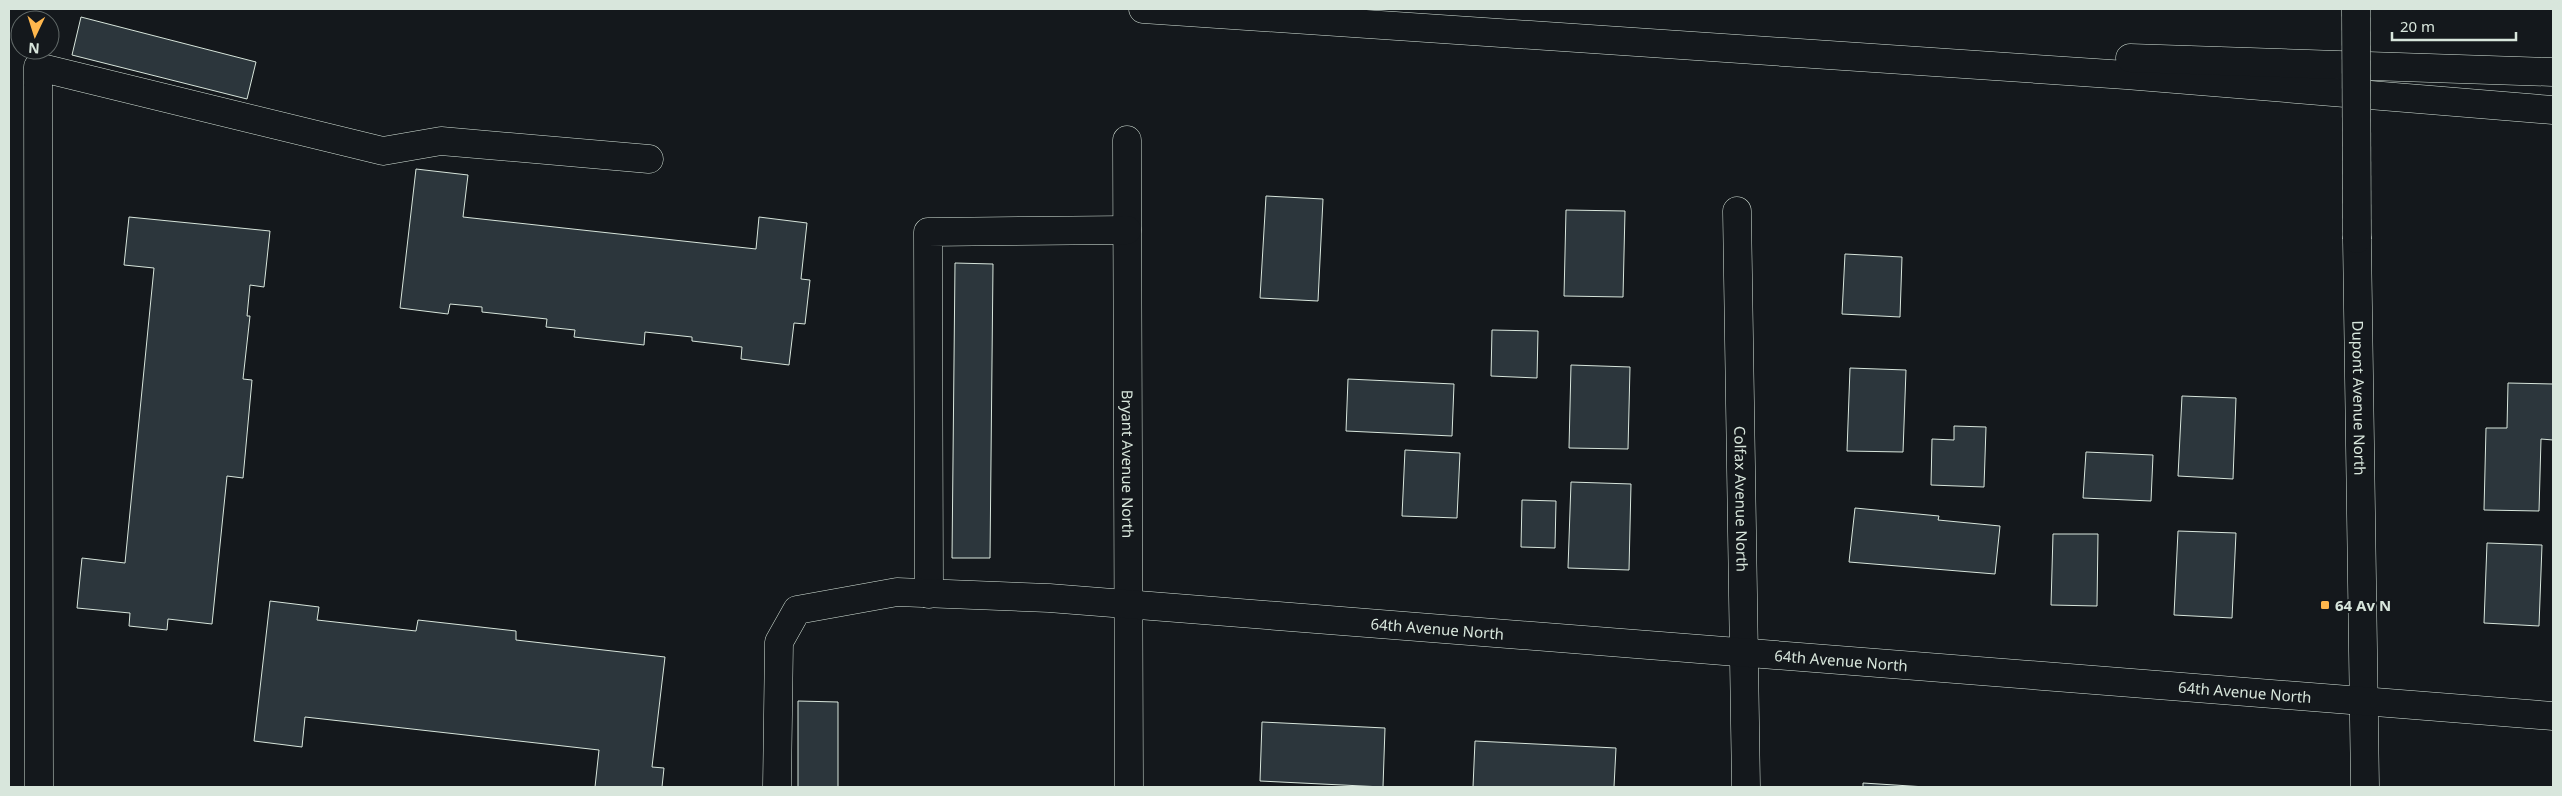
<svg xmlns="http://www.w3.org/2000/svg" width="2562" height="796" font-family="'Noto Sans',sans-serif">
	<rect width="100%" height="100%" fill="#14181c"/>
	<g fill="#2c363c" stroke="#d8e6dc">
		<path d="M81,17L256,62L247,99L72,55Z"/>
		<path d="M416,169L468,175L463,217L756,249L759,217L807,223L801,279L810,280L805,324L794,323L789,365L741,359L742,347L692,341V337L645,332L644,345L574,337L575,330L546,327L547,319L482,312V307L450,304L448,314L400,308Z"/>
		<path d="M1266,196L1323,199L1318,301L1260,298Z"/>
		<path d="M1566,210L1625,211L1623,297L1564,296Z"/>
		<path d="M129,217L270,231L264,287L250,285L247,316H250L243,379L252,380L243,478L227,476L212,624L168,619L167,630L129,626L130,613L77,608L82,558L125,563L154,268L124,265Z"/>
		<path d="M1845,254L1902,257L1900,317L1842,314Z"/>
		<path d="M955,263L993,264L990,558H952Z"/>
		<path d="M1492,330L1538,331L1537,378L1491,376Z"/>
		<path d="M1571,365L1630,367L1628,449L1569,448Z"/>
		<path d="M1850,368L1906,370L1903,452L1847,451Z"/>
		<path d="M1348,379L1454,384L1452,436L1346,431Z"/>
		<path d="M2508,383L2553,384V440L2541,439L2539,511L2484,510L2486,428H2507Z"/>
		<path d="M2182,396L2236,398L2233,479L2178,476Z"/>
		<path d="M1954,426L1986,427L1984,487L1931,485L1932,439L1954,440Z"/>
		<path d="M1405,450L1460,453L1457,518L1402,516Z"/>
		<path d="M2086,452L2153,455L2151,501L2083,498Z"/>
		<path d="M1571,482L1631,484L1629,570L1568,568Z"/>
		<path d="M1522,500L1556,501L1555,548L1521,547Z"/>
		<path d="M1855,508L1939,516L1938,520L2000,526L1995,574L1849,562Z"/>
		<path d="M2178,531L2236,533L2232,618L2174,615Z"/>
		<path d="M2053,534H2098L2097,606L2051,605Z"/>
		<path d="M2487,543L2542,545L2539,626L2484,623Z"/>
		<path d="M270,601L319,607L317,620L416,631L418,620L516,631V640L665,657L652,767L664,768L662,787H595L599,750L305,717L302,747L254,741Z"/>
		<path d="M798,701L838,702V787H798Z"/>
		<path d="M1262,722L1385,728L1383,787L1260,781Z"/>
		<path d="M1475,741L1616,748L1614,787H1473Z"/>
		<path d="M1863,783L1926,787H1863Z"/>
	</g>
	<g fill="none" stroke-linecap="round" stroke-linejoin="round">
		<g stroke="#d8e6dc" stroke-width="29">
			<g id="minor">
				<path id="s1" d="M1127,140L1129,787"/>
				<path id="s2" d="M1737,211L1746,787"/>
				<path id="s3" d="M2357,239L2365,787"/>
				<path d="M929,594L928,232L1127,230"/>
				<path d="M39,787L38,67L383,151L441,141L649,159"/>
				<path id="s4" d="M777,787L779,642L797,610L897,592L1049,598L2553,716"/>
			</g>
		</g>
		<g stroke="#d8e6dc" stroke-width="29">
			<g id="highway">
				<path d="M1143,9L2126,75L2553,110"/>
				<path d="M2130,58L2553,72"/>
			</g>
		</g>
		<use href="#minor" stroke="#14181c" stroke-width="28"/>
		<use href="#highway" stroke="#14181c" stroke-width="28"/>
		<g stroke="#d8e6dc" stroke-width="29" stroke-linecap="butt">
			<path id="minor-bridge" d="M2356,9L2357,239"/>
		</g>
		<use href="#minor-bridge" stroke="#14181c" stroke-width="28"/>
	</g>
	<rect fill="#ffb74d" stroke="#14181c" stroke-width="2" x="2320" y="600" width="10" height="10" rx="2.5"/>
	<g text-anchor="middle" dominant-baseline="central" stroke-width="4" stroke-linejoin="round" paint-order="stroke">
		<g font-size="15" fill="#d8e6dc" stroke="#14181c">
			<text stroke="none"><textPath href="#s3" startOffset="159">Dupont Avenue North</textPath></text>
			<text stroke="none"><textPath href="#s1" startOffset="324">Bryant Avenue North</textPath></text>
			<text stroke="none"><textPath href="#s2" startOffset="288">Colfax Avenue North</textPath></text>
			<text stroke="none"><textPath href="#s4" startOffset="825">64th Avenue North</textPath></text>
			<text stroke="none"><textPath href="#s4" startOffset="1230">64th Avenue North</textPath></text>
			<text stroke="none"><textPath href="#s4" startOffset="1635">64th Avenue North</textPath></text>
		</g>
		<g font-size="15" font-weight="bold" fill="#d8e6dc" stroke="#14181c" text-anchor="start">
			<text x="2335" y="605">64 Av N</text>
		</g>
	</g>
	<rect width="2562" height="796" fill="none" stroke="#d8e6dc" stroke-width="20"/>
	<g transform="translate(35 35) rotate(184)"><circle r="24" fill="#14181c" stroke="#626a69"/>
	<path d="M0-4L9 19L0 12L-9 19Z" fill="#ffb74d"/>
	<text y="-8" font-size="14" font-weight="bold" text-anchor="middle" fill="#d8e6dc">N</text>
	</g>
	<path d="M2392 32v8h124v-8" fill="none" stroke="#d8e6dc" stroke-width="2.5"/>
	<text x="2400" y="32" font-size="15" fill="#d8e6dc" stroke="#14181c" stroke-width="4" paint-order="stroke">20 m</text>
</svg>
